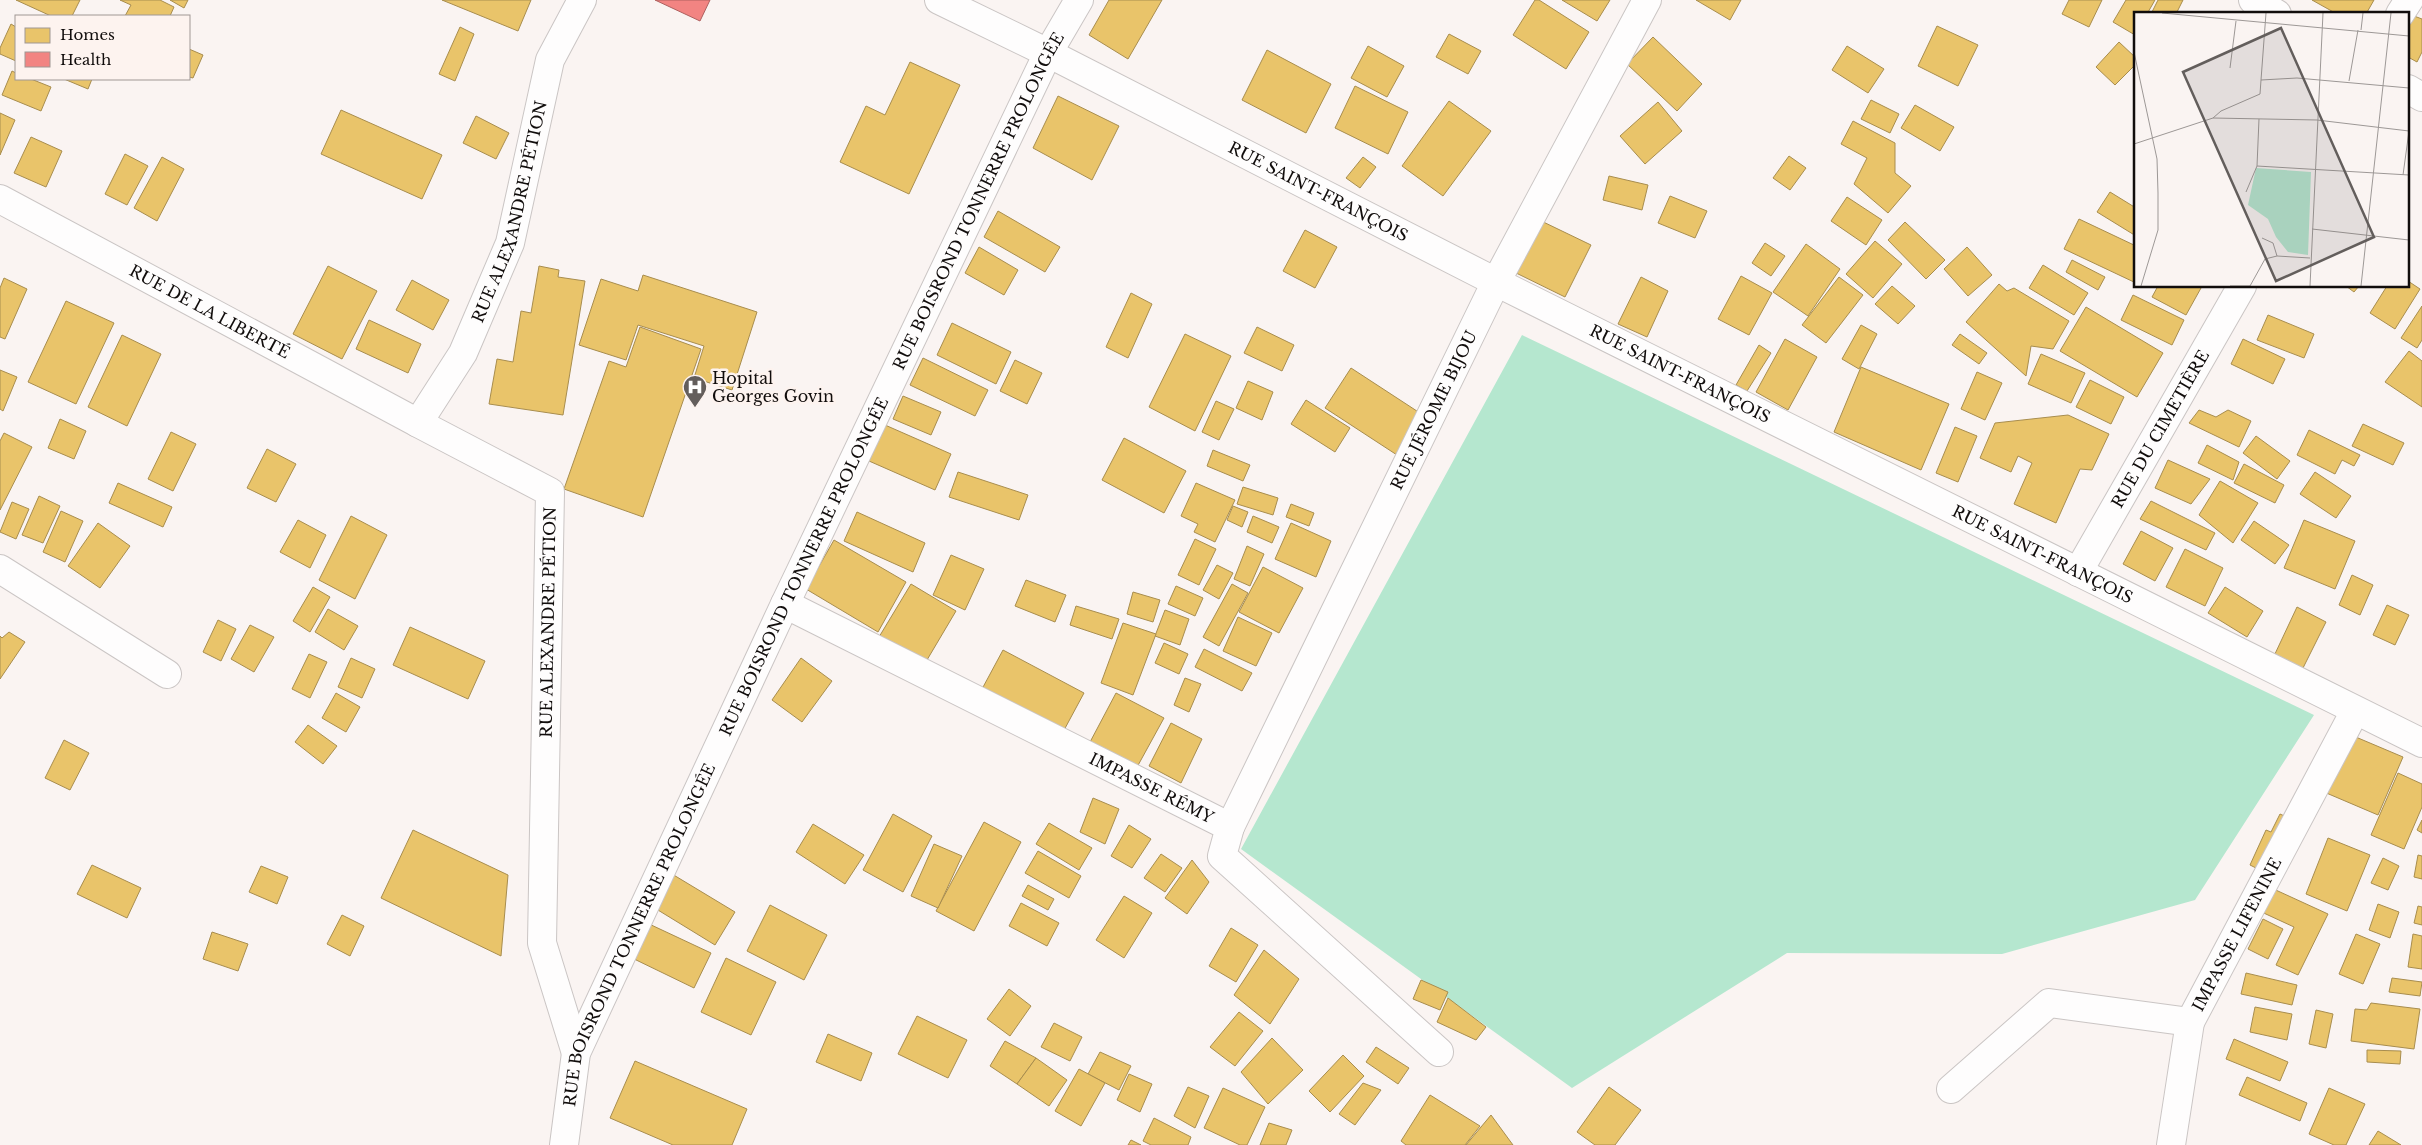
<svg xmlns="http://www.w3.org/2000/svg" width="2422" height="1145" font-family="'Libre Baskerville',serif">
	<rect width="100%" height="100%" fill="#faf4f2"/>
	<path fill="#b5e7cf" d="M1522,335L2314,715L2195,900L2002,954L1787,953L1572,1088L1241,849Z"/>
	<g fill="#e9c46a" stroke="#a88d4e">
		<path d="M16,0H80L72,16H51Z"/>
		<path d="M120,0H160L174,7L170,16H125L131,5Z"/>
		<path d="M170,0H188L184,8Z"/>
		<path d="M442,0H531L518,31Z"/>
		<path d="M1109,0H1162L1128,59L1089,35Z"/>
		<path d="M1535,0H1539L1589,32L1566,69L1513,35Z"/>
		<path d="M1562,0H1610L1597,21Z"/>
		<path d="M1696,0H1741L1730,20Z"/>
		<path d="M2069,0H2102L2089,27L2062,14Z"/>
		<path d="M2126,0H2155L2147,14H2136L2135,35L2113,22Z"/>
		<path d="M2158,0H2183L2176,14H2151Z"/>
		<path d="M2312,0H2374L2366,14H2337Z"/>
		<path d="M2414,16L2422,19V52L2417,62L2408,57V28Z"/>
		<path d="M11,24L16,27V61L0,54V48Z"/>
		<path d="M1937,26L1978,45L1958,86L1918,66Z"/>
		<path d="M460,27L474,34L455,81L439,74Z"/>
		<path d="M1449,34L1481,51L1468,74L1436,57Z"/>
		<path d="M1653,37L1702,84L1677,111L1627,64Z"/>
		<path d="M2119,42L2136,58V64L2115,85L2096,67Z"/>
		<path d="M1368,46L1404,66L1387,97L1351,78Z"/>
		<path d="M1847,46L1884,69L1868,93L1832,70Z"/>
		<path d="M189,49L203,55L193,78L189,77Z"/>
		<path d="M1267,50L1331,84L1306,133L1242,100Z"/>
		<path d="M910,62L960,85L909,194L840,162L866,106L885,115Z"/>
		<path d="M12,71L16,73V79H31L51,87L41,111L2,95Z"/>
		<path d="M64,79H92L88,89Z"/>
		<path d="M1355,86L1408,112L1388,154L1335,128Z"/>
		<path d="M1058,96L1119,126L1092,180L1033,148Z"/>
		<path d="M1871,100L1899,114L1890,133L1861,119Z"/>
		<path d="M1449,101L1491,131L1443,196L1402,166Z"/>
		<path d="M1658,102L1682,131L1645,164L1620,136Z"/>
		<path d="M1915,105L1954,127L1940,151L1901,128Z"/>
		<path d="M341,110L442,155L422,199L321,154Z"/>
		<path d="M0,113L15,120L0,155Z"/>
		<path d="M476,116L509,133L496,159L463,143Z"/>
		<path d="M1853,121L1895,143V173L1911,186L1888,213L1854,184L1867,158L1841,144Z"/>
		<path d="M31,137L62,151L46,187L14,173Z"/>
		<path d="M125,154L148,166L127,205L105,194Z"/>
		<path d="M1789,156L1806,168L1790,190L1773,178Z"/>
		<path d="M162,157L184,169L157,221L134,208Z"/>
		<path d="M1363,157L1376,167L1360,188L1346,178Z"/>
		<path d="M1609,176L1648,185L1642,210L1603,200Z"/>
		<path d="M2110,192L2136,208V236L2097,212Z"/>
		<path d="M1670,196L1707,211L1695,238L1658,223Z"/>
		<path d="M1847,197L1882,220L1866,245L1831,221Z"/>
		<path d="M998,211L1060,247L1045,272L984,237Z"/>
		<path d="M1535,218L1591,245L1565,297L1510,270Z"/>
		<path d="M2079,219L2136,246V283L2064,249Z"/>
		<path d="M1905,222L1945,260L1926,279L1888,240Z"/>
		<path d="M1305,230L1337,247L1315,288L1283,271Z"/>
		<path d="M1875,241L1902,264L1873,298L1846,274Z"/>
		<path d="M1765,243L1785,256L1771,276L1752,263Z"/>
		<path d="M1806,244L1840,269L1808,316L1773,292Z"/>
		<path d="M979,247L1018,270L1004,295L965,273Z"/>
		<path d="M1967,247L1992,275L1968,296L1944,269Z"/>
		<path d="M2072,260L2105,277L2098,290L2066,272Z"/>
		<path d="M2043,265L2088,293L2074,315L2029,288Z"/>
		<path d="M328,266L377,291L342,359L293,334Z"/>
		<path d="M539,266L559,270L558,277L585,281L563,415L489,404L497,359L513,362L521,311L531,313Z"/>
		<path d="M643,275L757,312L732,390L694,378L704,346L638,325L626,360L579,345L601,279L638,291Z"/>
		<path d="M1741,276L1772,293L1749,335L1718,319Z"/>
		<path d="M1641,277L1668,291L1647,337L1618,324Z"/>
		<path d="M1839,277L1863,295L1826,343L1802,325Z"/>
		<path d="M4,278L27,289L5,339L0,337V288Z"/>
		<path d="M412,280L449,300L433,330L396,310Z"/>
		<path d="M2408,281L2420,289L2395,329L2370,313L2387,286H2408Z"/>
		<path d="M1999,284L2007,291L2014,288L2069,321L2053,349L2031,346L2026,376L1966,322Z"/>
		<path d="M1892,286L1915,306L1898,324L1875,304Z"/>
		<path d="M2158,286H2197L2201,288L2186,315L2152,297Z"/>
		<path d="M2346,286H2359L2354,292Z"/>
		<path d="M1131,293L1152,304L1128,358L1106,347Z"/>
		<path d="M2133,295L2184,320L2172,345L2121,320Z"/>
		<path d="M66,301L114,323L76,404L28,382Z"/>
		<path d="M2422,306V340L2417,348L2401,338Z"/>
		<path d="M2086,307L2163,353L2137,397L2060,351Z"/>
		<path d="M2268,315L2314,334L2304,358L2257,340Z"/>
		<path d="M369,320L421,344L408,373L356,349Z"/>
		<path d="M952,323L1011,352L996,384L937,355Z"/>
		<path d="M1861,325L1877,334L1859,369L1842,359Z"/>
		<path d="M640,327L701,349L643,517L564,489L609,361L626,367Z"/>
		<path d="M1257,327L1294,345L1282,371L1244,353Z"/>
		<path d="M1185,334L1231,356L1195,431L1149,407Z"/>
		<path d="M1960,334L1987,353L1979,364L1952,345Z"/>
		<path d="M122,335L161,354L127,426L88,407Z"/>
		<path d="M1785,339L1817,357L1788,410L1756,392Z"/>
		<path d="M2243,339L2285,359L2273,384L2231,364Z"/>
		<path d="M1759,345L1771,353L1747,391L1736,385Z"/>
		<path d="M2409,351L2422,361V407L2385,382Z"/>
		<path d="M2041,354L2085,373L2071,403L2028,384Z"/>
		<path d="M923,358L988,390L975,416L910,385Z"/>
		<path d="M1015,360L1042,373L1027,404L1000,391Z"/>
		<path d="M1861,367L1949,404L1921,470L1834,432Z"/>
		<path d="M1351,368L1423,415L1397,455L1325,408Z"/>
		<path d="M0,370L17,377L3,411L0,409Z"/>
		<path d="M1977,372L2002,383L1985,420L1961,409Z"/>
		<path d="M2090,380L2124,397L2111,424L2076,407Z"/>
		<path d="M1248,381L1273,392L1262,420L1236,408Z"/>
		<path d="M903,396L941,412L931,435L893,419Z"/>
		<path d="M1306,400L1350,428L1335,452L1291,424Z"/>
		<path d="M1216,401L1234,409L1219,440L1202,432Z"/>
		<path d="M2199,410L2216,417L2228,410L2251,421L2239,447L2189,423Z"/>
		<path d="M2068,415L2109,434L2092,470L2080,469L2056,523L2014,504L2032,463L2018,456L2011,472L1980,458L1995,423Z"/>
		<path d="M60,419L86,431L74,459L48,448Z"/>
		<path d="M2363,424L2404,443L2393,465L2352,446Z"/>
		<path d="M885,425L951,454L935,490L869,461Z"/>
		<path d="M1955,427L1977,436L1958,482L1936,473Z"/>
		<path d="M2309,430L2360,455L2354,466L2342,460L2335,474L2297,455Z"/>
		<path d="M171,432L196,444L173,491L148,479Z"/>
		<path d="M4,433L32,447L0,510V441Z"/>
		<path d="M2256,436L2290,461L2277,479L2243,453Z"/>
		<path d="M1124,438L1186,471L1164,513L1102,480Z"/>
		<path d="M2207,445L2239,462L2233,480L2198,463Z"/>
		<path d="M267,449L296,464L276,502L247,488Z"/>
		<path d="M1213,450L1250,465L1243,481L1207,466Z"/>
		<path d="M2168,460L2210,479L2191,504L2155,488Z"/>
		<path d="M2244,464L2284,485L2275,503L2234,483Z"/>
		<path d="M958,472L1028,495L1019,520L949,497Z"/>
		<path d="M2315,472L2351,496L2336,518L2300,494Z"/>
		<path d="M2220,481L2258,503L2233,543L2199,515Z"/>
		<path d="M118,483L172,507L163,527L109,503Z"/>
		<path d="M1196,483L1235,500L1215,542L1194,532L1198,524L1181,516Z"/>
		<path d="M1243,487L1278,498L1273,515L1237,504Z"/>
		<path d="M39,496L60,506L43,543L22,535Z"/>
		<path d="M2151,501L2215,533L2206,550L2140,519Z"/>
		<path d="M12,502L29,509L16,539L0,532Z"/>
		<path d="M1291,504L1314,513L1309,526L1286,517Z"/>
		<path d="M1233,506L1248,512L1242,527L1227,520Z"/>
		<path d="M61,511L83,521L65,562L43,552Z"/>
		<path d="M857,512L925,543L913,572L844,541Z"/>
		<path d="M351,516L387,535L355,599L319,580Z"/>
		<path d="M1253,516L1279,527L1272,543L1247,532Z"/>
		<path d="M298,520L326,535L310,568L280,552Z"/>
		<path d="M2304,520L2355,541L2335,589L2284,568Z"/>
		<path d="M2254,521L2289,545L2275,564L2241,540Z"/>
		<path d="M98,523L130,546L100,588L68,566Z"/>
		<path d="M1291,523L1331,541L1316,577L1275,559Z"/>
		<path d="M2141,531L2173,548L2155,581L2123,564Z"/>
		<path d="M1195,539L1216,549L1199,585L1178,575Z"/>
		<path d="M834,540L906,582L878,632L806,589Z"/>
		<path d="M1247,546L1264,554L1250,586L1234,579Z"/>
		<path d="M2185,549L2223,568L2205,606L2166,587Z"/>
		<path d="M951,555L984,569L965,610L933,595Z"/>
		<path d="M1217,565L1233,573L1219,599L1203,590Z"/>
		<path d="M1263,567L1303,588L1279,633L1239,612Z"/>
		<path d="M2352,575L2373,585L2360,615L2339,605Z"/>
		<path d="M1026,580L1066,595L1055,622L1015,606Z"/>
		<path d="M911,584L956,611L924,665L879,637Z"/>
		<path d="M1232,584L1248,593L1219,646L1203,637Z"/>
		<path d="M1176,586L1203,598L1195,616L1168,604Z"/>
		<path d="M313,587L330,597L310,632L293,621Z"/>
		<path d="M2225,587L2263,611L2247,637L2208,613Z"/>
		<path d="M1133,592L1160,600L1153,622L1127,614Z"/>
		<path d="M2387,605L2409,615L2395,645L2373,635Z"/>
		<path d="M1076,606L1119,619L1112,639L1070,625Z"/>
		<path d="M2297,607L2326,622L2302,670L2274,656Z"/>
		<path d="M328,609L358,626L344,650L315,632Z"/>
		<path d="M1165,610L1189,619L1180,645L1155,636Z"/>
		<path d="M1238,617L1272,633L1256,666L1223,651Z"/>
		<path d="M218,620L236,629L221,661L203,652Z"/>
		<path d="M1123,623L1156,634L1133,695L1101,683Z"/>
		<path d="M250,625L274,637L254,672L231,659Z"/>
		<path d="M410,627L485,661L468,699L393,665Z"/>
		<path d="M9,632L25,642L0,679V636L2,638Z"/>
		<path d="M1164,643L1188,654L1179,674L1155,663Z"/>
		<path d="M1204,649L1252,673L1242,691L1195,667Z"/>
		<path d="M1003,650L1084,693L1063,732L982,689Z"/>
		<path d="M309,654L327,662L310,698L292,689Z"/>
		<path d="M351,658L375,669L362,698L338,687Z"/>
		<path d="M801,658L832,681L802,722L772,700Z"/>
		<path d="M1185,678L1201,684L1189,712L1174,705Z"/>
		<path d="M336,693L360,707L346,732L322,718Z"/>
		<path d="M1116,693L1164,718L1136,769L1089,744Z"/>
		<path d="M1171,723L1202,739L1181,783L1149,766Z"/>
		<path d="M308,725L337,746L323,764L295,742Z"/>
		<path d="M2351,735L2403,757L2378,815L2324,792Z"/>
		<path d="M64,740L89,753L70,790L45,778Z"/>
		<path d="M2398,773L2422,784V807L2404,849L2371,835Z"/>
		<path d="M1093,798L1119,809L1105,844L1080,832Z"/>
		<path d="M893,814L932,836L903,892L863,870Z"/>
		<path d="M2280,814L2291,819L2266,873L2250,865L2266,830L2271,832Z"/>
		<path d="M2422,820V833L2417,830Z"/>
		<path d="M984,822L1021,842L974,931L936,911Z"/>
		<path d="M1049,823L1092,848L1079,870L1036,844Z"/>
		<path d="M813,824L864,855L845,884L796,852Z"/>
		<path d="M1129,825L1151,839L1132,868L1111,856Z"/>
		<path d="M413,830L508,875L501,956L381,898Z"/>
		<path d="M2328,838L2370,855L2347,911L2306,894Z"/>
		<path d="M934,844L962,856L938,908L911,896Z"/>
		<path d="M1038,851L1081,876L1069,898L1025,873Z"/>
		<path d="M1161,854L1182,868L1165,892L1144,878Z"/>
		<path d="M2418,855L2422,856V879L2414,877Z"/>
		<path d="M2383,858L2399,866L2388,890L2371,883Z"/>
		<path d="M1192,860L1209,882L1187,914L1165,898Z"/>
		<path d="M92,865L141,888L127,918L77,894Z"/>
		<path d="M261,866L288,877L277,904L249,892Z"/>
		<path d="M672,874L735,912L715,945L653,907Z"/>
		<path d="M1028,885L1054,899L1048,910L1022,896Z"/>
		<path d="M2267,886L2328,914L2298,975L2276,965L2294,927L2255,909Z"/>
		<path d="M1124,896L1152,913L1124,958L1096,940Z"/>
		<path d="M1021,903L1059,923L1047,946L1009,926Z"/>
		<path d="M2378,904L2399,912L2390,938L2369,930Z"/>
		<path d="M770,905L827,935L804,980L747,951Z"/>
		<path d="M2418,906L2422,907V925L2414,923Z"/>
		<path d="M342,915L364,926L350,956L327,944Z"/>
		<path d="M2263,919L2283,929L2268,959L2248,949Z"/>
		<path d="M647,923L711,953L694,988L630,957Z"/>
		<path d="M1231,928L1258,945L1236,982L1209,966Z"/>
		<path d="M212,932L248,944L238,971L203,959Z"/>
		<path d="M2356,934L2380,944L2363,984L2339,974Z"/>
		<path d="M2413,934L2422,936V969L2408,967Z"/>
		<path d="M1264,950L1299,979L1270,1024L1234,995Z"/>
		<path d="M726,958L776,982L751,1035L701,1012Z"/>
		<path d="M2246,973L2297,985L2292,1005L2241,994Z"/>
		<path d="M2392,978L2422,982L2420,996L2389,992Z"/>
		<path d="M1421,980L1448,992L1440,1010L1413,999Z"/>
		<path d="M1009,989L1031,1006L1010,1036L987,1019Z"/>
		<path d="M1448,998L1486,1027L1476,1040L1437,1022Z"/>
		<path d="M2371,1003L2420,1009L2414,1049L2351,1041L2355,1009L2367,1010Z"/>
		<path d="M2255,1007L2292,1014L2287,1040L2250,1032Z"/>
		<path d="M2316,1010L2333,1014L2326,1048L2309,1044Z"/>
		<path d="M1239,1012L1263,1031L1235,1066L1210,1047Z"/>
		<path d="M917,1016L967,1040L948,1078L898,1054Z"/>
		<path d="M1054,1023L1082,1037L1070,1061L1041,1047Z"/>
		<path d="M828,1034L872,1053L861,1081L816,1062Z"/>
		<path d="M1272,1038L1303,1070L1268,1104L1241,1072Z"/>
		<path d="M2234,1039L2288,1062L2280,1081L2226,1059Z"/>
		<path d="M1005,1041L1036,1058L1017,1084L990,1066Z"/>
		<path d="M1376,1047L1409,1068L1398,1084L1366,1062Z"/>
		<path d="M2367,1050L2401,1051L2400,1064L2367,1062Z"/>
		<path d="M1100,1052L1131,1066L1119,1090L1088,1074Z"/>
		<path d="M1343,1055L1364,1076L1330,1112L1309,1091Z"/>
		<path d="M1036,1058L1067,1080L1049,1106L1017,1084Z"/>
		<path d="M635,1061L747,1109L732,1145H673L610,1118Z"/>
		<path d="M1079,1069L1105,1083L1081,1126L1055,1111Z"/>
		<path d="M1129,1074L1152,1084L1140,1112L1117,1100Z"/>
		<path d="M2247,1077L2307,1103L2300,1121L2239,1095Z"/>
		<path d="M1363,1083L1381,1090L1355,1125L1339,1114Z"/>
		<path d="M1188,1087L1209,1096L1195,1128L1174,1116Z"/>
		<path d="M1609,1087L1641,1110L1615,1145H1595L1577,1132Z"/>
		<path d="M1223,1088L1265,1107L1247,1145H1240L1204,1128Z"/>
		<path d="M2329,1088L2365,1104L2346,1145H2334L2309,1134Z"/>
		<path d="M1430,1095L1480,1126L1465,1145H1406L1401,1141Z"/>
		<path d="M1491,1115L1513,1145H1466Z"/>
		<path d="M1154,1118L1191,1137L1188,1145H1151L1143,1141Z"/>
		<path d="M1269,1123L1292,1130L1286,1145H1260Z"/>
		<path d="M2378,1131L2401,1145H2369Z"/>
		<path d="M1131,1140L1141,1145H1128Z"/>
	</g>
	<path fill="#f28482" stroke="#ae605f" d="M655,0H710L700,21Z"/>
	<g fill="none" stroke-linecap="round" stroke-linejoin="round">
		<g stroke="#cac5c4" stroke-width="30">
			<g id="minor">
				<path id="s1" d="M939,0L1048,53L1496,282L2422,743"/>
				<path d="M2253,0L2277,14"/>
				<path d="M2400,14L2409,0"/>
				<path d="M2408,89L2422,97"/>
				<path id="s2" d="M0,199L418,423"/>
				<path d="M0,569L167,674"/>
				<path id="s3" d="M2078,572L2242,286"/>
				<path id="s4" d="M785,604L1230,827L1222,856L1439,1052"/>
				<path id="s5" d="M1230,827L1496,282L1647,0"/>
				<path id="s6" d="M576,1053L542,943L550,492L418,423L463,353L510,243L550,60L582,0"/>
				<path id="s7" d="M1951,1089L2049,1003L2190,1022L2355,711"/>
				<path id="s8" d="M564,1145L576,1053L785,604L1048,53L1079,0"/>
				<path d="M2171,1145L2190,1022"/>
			</g>
		</g>
		<use href="#minor" stroke="#fefdfd" stroke-width="28"/>
	</g>
	<defs>
		<g id="hospital-pin" transform="scale(1.25)"><path d="M0 17L-7.5 6A9.5 9.5 0 1 1 7.5 6Z" fill="#635e5c" stroke="#fdf3ef"/><path d="M-5-5h3v3.5h4V-5h3V5h-3V1.5h-4V5h-3Z" fill="#fff"/></g>
	</defs>
	<g fill-rule="evenodd">
		<use href="#hospital-pin" x="695" y="387"/>
	</g>
	<g text-anchor="middle" dominant-baseline="central" stroke-width="5" stroke-linejoin="round" paint-order="stroke">
		<g font-size="16" fill="#110d0c" stroke="#fdf3ef">
			<text stroke="none"><textPath href="#s1" startOffset="425">RUE SAINT-FRANÇOIS</textPath></text>
			<text stroke="none"><textPath href="#s8" startOffset="1035">RUE BOISROND TONNERRE PROLONGÉE</textPath></text>
			<text stroke="none"><textPath href="#s6" startOffset="948">RUE ALEXANDRE PÉTION</textPath></text>
			<text stroke="none"><textPath href="#s2" startOffset="238">RUE DE LA LIBERTÉ</textPath></text>
			<text stroke="none"><textPath href="#s1" startOffset="830">RUE SAINT-FRANÇOIS</textPath></text>
			<text stroke="none"><textPath href="#s5" startOffset="464">RUE JÉROME BIJOU</textPath></text>
			<text stroke="none"><textPath href="#s3" startOffset="165">RUE DU CIMETIÈRE</textPath></text>
			<text stroke="none"><textPath href="#s1" startOffset="1235">RUE SAINT-FRANÇOIS</textPath></text>
			<text stroke="none"><textPath href="#s8" startOffset="630">RUE BOISROND TONNERRE PROLONGÉE</textPath></text>
			<text stroke="none"><textPath href="#s6" startOffset="436">RUE ALEXANDRE PÉTION</textPath></text>
			<text stroke="none"><textPath href="#s4" startOffset="410">IMPASSE RÉMY</textPath></text>
			<text stroke="none"><textPath href="#s7" startOffset="372">IMPASSE LIFENINE</textPath></text>
			<text stroke="none"><textPath href="#s8" startOffset="225">RUE BOISROND TONNERRE PROLONGÉE</textPath></text>
		</g>
		<g font-size="16" fill="#110d0c" stroke="#fdf3ef" text-anchor="start">
			<text x="712" y="378">Hopital<tspan x="712" dy="18">Georges Govin</tspan></text>
		</g>
	</g>
	<g transform="translate(2134 12)">
		<rect width="275" height="275" fill="#faf4f2"/>
		<path d="M122,156L177,160L174,243L154,240L142,225L134,207L114,193Z" fill="#b5e7cf"/>
		<path fill="none" stroke="#9d9896" stroke-width="1" d="M28,1L275,24M227,18L229,1M0,40L23,147L24,181V218L7,274M96,56L102,9M127,68L132,1M215,69L224,18M79,106L87,99L126,82L127,68L163,66L275,76M0,132L79,106L183,108L275,119M123,154L275,163M269,163L275,119M112,180L123,154L125,107M178,217L275,228M128,226L139,231L143,244L176,246M96,274H116L131,247L143,244M176,274L189,1M227,274L257,1"/>
		<path fill="#635e5c" fill-opacity="0.15" stroke="#635e5c" stroke-width="2.5" d="M147,16L240,225L142,269L49,60Z"/>
		<rect width="275" height="275" fill="none" stroke="#110d0c" stroke-width="2.5"/>
	</g>
	<rect x="15" y="15" width="175" height="65" fill="#fdf3ef" stroke="#9f9794"/>
	<rect x="25" y="28" width="25" height="15" fill="#e9c46a" stroke="#9f9794"/>
	<text x="60" y="40" font-size="15" fill="#110d0c">Homes</text>
	<rect x="25" y="52" width="25" height="15" fill="#f28482" stroke="#9f9794"/>
	<text x="60" y="65" font-size="15" fill="#110d0c">Health</text>
</svg>
